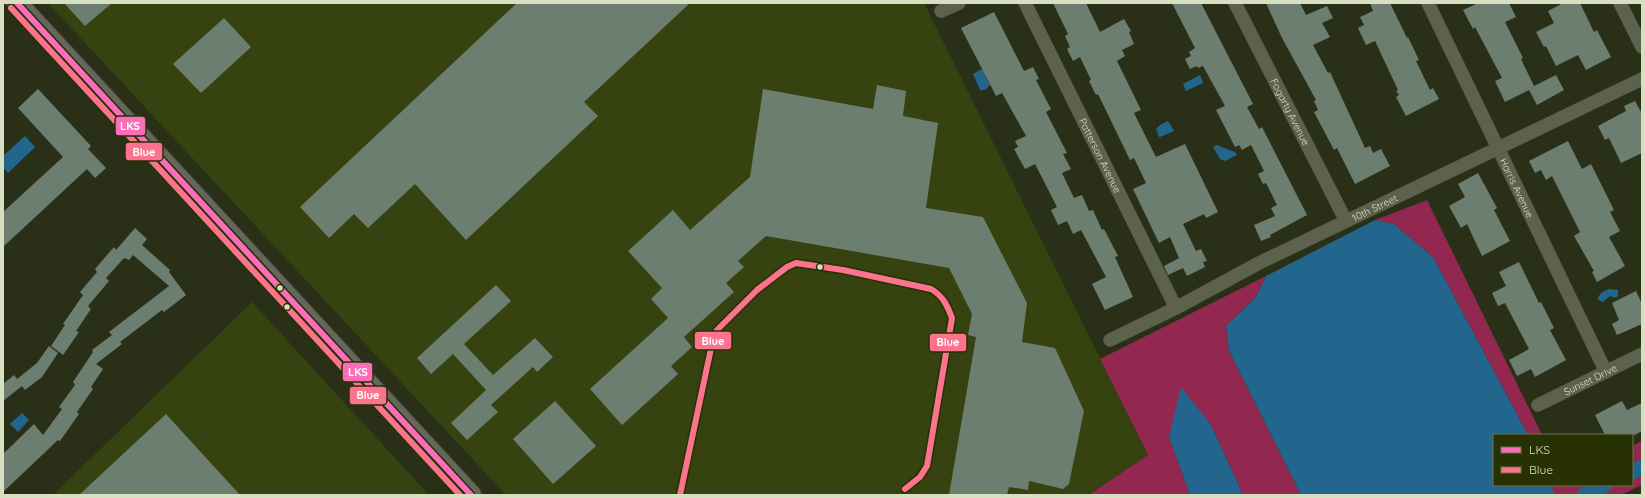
<svg xmlns="http://www.w3.org/2000/svg" width="1645" height="498" font-family="Quicksand,sans-serif">
	<rect width="100%" height="100%" fill="#2a3018"/>
	<g fill="#374211">
		<path d="M48,3H924L1148,455L1087,495H506Z"/>
		<path d="M252,302L429,495H53Z"/>
	</g>
	<g fill="#92274f">
		<path d="M1427,200L1542,435H1528L1433,257L1394,224L1375,220Z"/>
		<path d="M1266,276L1256,297L1226,326L1229,351L1301,495H1243L1211,425L1169,437L1190,495H1088L1148,455L1100,359Z"/>
		<path d="M1642,441V485L1621,495H1555L1551,485H1632V446Z"/>
	</g>
	<g fill="#23668d">
		<path d="M982,69L990,85L985,90H980L973,74Z"/>
		<path d="M1200,75L1203,83L1186,91L1183,84Z"/>
		<path d="M1168,121L1174,131L1160,137H1159L1156,129L1160,125Z"/>
		<path d="M25,136L35,147L8,173L3,167V156Z"/>
		<path d="M1217,145L1235,152L1237,155L1225,161L1220,159L1213,147Z"/>
		<path d="M1375,220L1394,224L1433,257L1528,435H1494V485H1551L1555,495H1301L1229,351L1226,326L1256,297L1266,276Z"/>
		<path d="M1609,289L1618,290V296L1615,298L1610,296L1603,302L1600,301L1598,299C1599,293 1604,291 1609,289Z"/>
		<path d="M1181,387L1211,425L1243,495H1190L1169,437Z"/>
		<path d="M22,413L29,420L18,432L10,424Z"/>
	</g>
	<g fill="none" stroke-linecap="round" stroke-linejoin="round">
		<g stroke="#23668d" stroke-width="15">
			<path d="M1632,472L1642,467"/>
			<path d="M1584,495L1605,485"/>
		</g>
	</g>
	<g fill="#6b7e70">
		<path d="M64,3H112L85,26Z"/>
		<path d="M517,3H690L584,102L598,116L466,240L415,184L368,228L354,214L329,238L300,207Z"/>
		<path d="M1053,3H1086L1100,32L1124,19L1131,31L1129,32L1134,44L1122,50L1125,56L1117,61L1141,110L1134,113L1156,157L1185,144L1218,212L1206,218L1204,214L1183,224L1196,251L1201,249L1207,261L1203,262L1205,267L1187,276L1183,268L1168,275L1164,266L1179,258L1170,237L1159,243L1133,189L1146,183L1134,158L1130,160L1098,94L1096,95L1089,81L1091,80L1080,57L1073,61L1067,49L1070,47L1065,36L1068,34Z"/>
		<path d="M1172,3H1201L1253,104L1247,107L1259,129L1262,127L1307,215L1270,235L1271,237L1261,241L1254,225L1275,216L1271,208L1277,205L1266,183L1263,184L1258,174L1264,171L1251,145L1242,150L1239,145L1235,147L1216,110L1225,106L1203,66L1198,68L1197,66L1190,69L1185,59L1191,56L1189,52L1195,48Z"/>
		<path d="M1266,3H1300L1306,15L1327,6L1333,18L1322,23L1330,37L1313,45L1328,73L1330,72L1365,148L1370,146L1373,153L1381,149L1390,166L1355,184L1337,148L1334,150L1314,112L1318,110L1314,101L1316,100L1282,38Z"/>
		<path d="M1370,3H1390L1407,38L1408,37L1419,60L1416,61L1430,90L1433,88L1439,99L1406,116L1396,97L1399,95L1396,91L1398,90L1375,41L1366,45L1358,28L1364,25L1360,17L1373,11Z"/>
		<path d="M1478,3H1509L1516,17L1505,22L1523,58L1521,59L1534,86L1556,75L1564,90L1537,105L1529,90L1505,102L1495,81L1502,78L1475,27L1473,29L1463,10Z"/>
		<path d="M1563,3H1580L1594,32L1597,30L1611,57L1586,70L1578,55L1556,66L1546,46L1544,47L1536,32L1554,23L1548,11Z"/>
		<path d="M994,12L1024,71L1033,67L1039,79L1036,80L1051,109L1046,112L1067,153L1063,154L1071,169L1062,173L1074,198L1082,195L1089,211L1093,210L1102,230L1104,229L1118,256L1115,257L1133,297L1105,310L1092,284L1106,277L1081,230L1073,234L1067,221L1058,225L1051,210L1057,207L1035,164L1025,169L1014,149L1018,147L1015,141L1026,136L1002,93L996,96L961,28Z"/>
		<path d="M224,18L251,47L201,93L173,64Z"/>
		<path d="M877,85L906,91L903,116L938,123L926,208L983,217L1027,303L1022,342L1055,348L1084,411L1069,484L1063,489L1029,481L1028,490L1009,487L1007,495H949L976,337L968,335L972,314L949,268L766,236L738,261L744,267L726,283L734,292L684,337L692,347L671,366L678,374L622,425L590,389L668,318L651,299L662,288L628,251L673,210L690,230L750,177L763,89L873,109Z"/>
		<path d="M38,89L91,146L88,149L106,168L95,178L87,169L3,247V212L63,157L18,108Z"/>
		<path d="M1635,101L1642,114V153L1621,163L1609,138L1605,140L1598,126L1626,111L1624,106Z"/>
		<path d="M1568,141L1582,169L1591,164L1614,210L1610,212L1620,231L1609,237L1625,266L1597,282L1592,272L1594,271L1574,236L1580,232L1552,176L1546,180L1541,170L1535,173L1529,161Z"/>
		<path d="M1478,173L1497,208L1494,210L1510,241L1482,256L1467,224L1461,228L1449,206L1465,197L1458,184Z"/>
		<path d="M135,228L147,239L142,245L170,270L169,272L186,295L164,312L162,310L120,342L122,344L96,364L103,369L91,387L93,389L77,412L79,414L60,441L58,440L3,492V454L34,424L43,435L62,409L59,407L75,385L73,382L93,352L92,350L112,335L109,332L169,286L133,255L129,260L124,258L106,278L109,281L88,306L91,309L76,331L79,332L63,355L51,346L65,325L63,324L83,295L80,292L97,272L95,269L114,247L116,250Z"/>
		<path d="M1519,262L1539,303L1541,302L1554,328L1550,330L1566,360L1535,377L1531,369L1517,376L1509,360L1529,349L1505,303L1498,306L1492,293L1506,286L1499,272Z"/>
		<path d="M496,285L511,301L464,344L493,375L535,338L553,357L537,372L533,367L491,405L498,412L467,440L451,423L486,390L453,354L431,374L417,358Z"/>
		<path d="M1636,291L1642,304V324L1617,335L1612,324L1619,320L1612,303Z"/>
		<path d="M49,346L58,353L42,377L25,390L22,386L3,401V384L14,375L17,379L37,363Z"/>
		<path d="M555,401L596,446L553,484L513,439Z"/>
		<path d="M1622,401L1627,410L1642,403V431L1635,435H1605L1595,415Z"/>
		<path d="M166,414L240,495H79Z"/>
	</g>
	<g fill="none" stroke-linecap="round" stroke-linejoin="round">
		<g stroke="#464c38" stroke-width="14">
			<g id="street">
				<path id="s1" d="M1025,3L1176,308"/>
				<path id="s2" d="M1235,3L1346,221"/>
				<path id="s3" d="M1428,3L1606,372"/>
				<path d="M1620,3L1642,47"/>
				<path d="M941,11L959,3"/>
				<path id="s4" d="M1110,340L1176,308L1259,263L1642,79"/>
				<path id="s5" d="M1538,405L1642,354"/>
			</g>
		</g>
		<g stroke="#464c38" stroke-width="22">
			<path id="primary" d="M17,3L471,495"/>
		</g>
		<use href="#street" stroke="#5c624b" stroke-width="13"/>
		<use href="#primary" stroke="#65665d" stroke-width="20"/>
		<g stroke="#273102" stroke-width="9">
			<path id="bus-1" d="M17,3L471,495"/>
		</g>
		<g stroke="#273102" stroke-width="9">
			<g id="bus-2">
				<path d="M11,8L460,495"/>
				<path d="M680,495L713,339L717,330L757,290L787,267L796,263L843,270L931,289C943,296 947,305 952,318L927,466L920,477L905,489"/>
			</g>
		</g>
		<use href="#bus-1" stroke="#fb6dba" stroke-width="6"/>
		<use href="#bus-2" stroke="#fc738d" stroke-width="6"/>
	</g>
	<g fill="#d6e0c1" stroke="#273102" stroke-width="1.5">
		<circle cx="820" cy="267" r="3.5"/>
		<circle cx="280" cy="288" r="3.5"/>
		<circle cx="287" cy="307" r="3.5"/>
	</g>
	<g text-anchor="middle" dominant-baseline="central" stroke-width="4" stroke-linejoin="round" paint-order="stroke">
		<g font-size="10" fill="#d6e0c1" stroke="#273102">
			<text stroke="none"><textPath href="#s2" startOffset="122">Fogarty Avenue</textPath></text>
			<text stroke="none"><textPath href="#s1" startOffset="170">Patterson Avenue</textPath></text>
			<text stroke="none"><textPath href="#s3" startOffset="205">Harris Avenue</textPath></text>
			<text stroke="none"><textPath href="#s4" startOffset="296">10th Street</textPath></text>
			<text stroke="none"><textPath href="#s5" startOffset="58">Sunset Drive</textPath></text>
		</g>
	</g>
	<g stroke="#273102" stroke-width="1.5">
		<rect x="115" y="116" width="31" height="20" rx="4" fill="#fb6dba"/>
		<rect x="125" y="142" width="38" height="19" rx="4" fill="#fc738d"/>
		<rect x="694" y="331" width="38" height="19" rx="4" fill="#fc738d"/>
		<rect x="929" y="333" width="38" height="19" rx="4" fill="#fc738d"/>
		<rect x="342" y="362" width="31" height="20" rx="4" fill="#fb6dba"/>
		<rect x="349" y="386" width="38" height="19" rx="4" fill="#fc738d"/>
	</g>
	<g font-size="11" text-anchor="middle" font-weight="bold" fill="#fff">
		<text x="130" y="130">LKS</text>
		<text x="144" y="156">Blue</text>
		<text x="713" y="345">Blue</text>
		<text x="948" y="346">Blue</text>
		<text x="358" y="376">LKS</text>
		<text x="368" y="399">Blue</text>
	</g>
	<rect width="1645" height="498" fill="none" stroke="#d6e0c1" stroke-width="8"/>
	<rect x="1493" y="434" width="140" height="52" fill="#273102" stroke="#6d774e"/>
	<rect x="1501" y="447" width="20" height="6" fill="#fb6dba" stroke="#6d774e"/>
	<text x="1529" y="454" font-size="12" fill="#d6e0c1">LKS</text>
	<rect x="1501" y="467" width="20" height="6" fill="#fc738d" stroke="#6d774e"/>
	<text x="1529" y="474" font-size="12" fill="#d6e0c1">Blue</text>
</svg>
